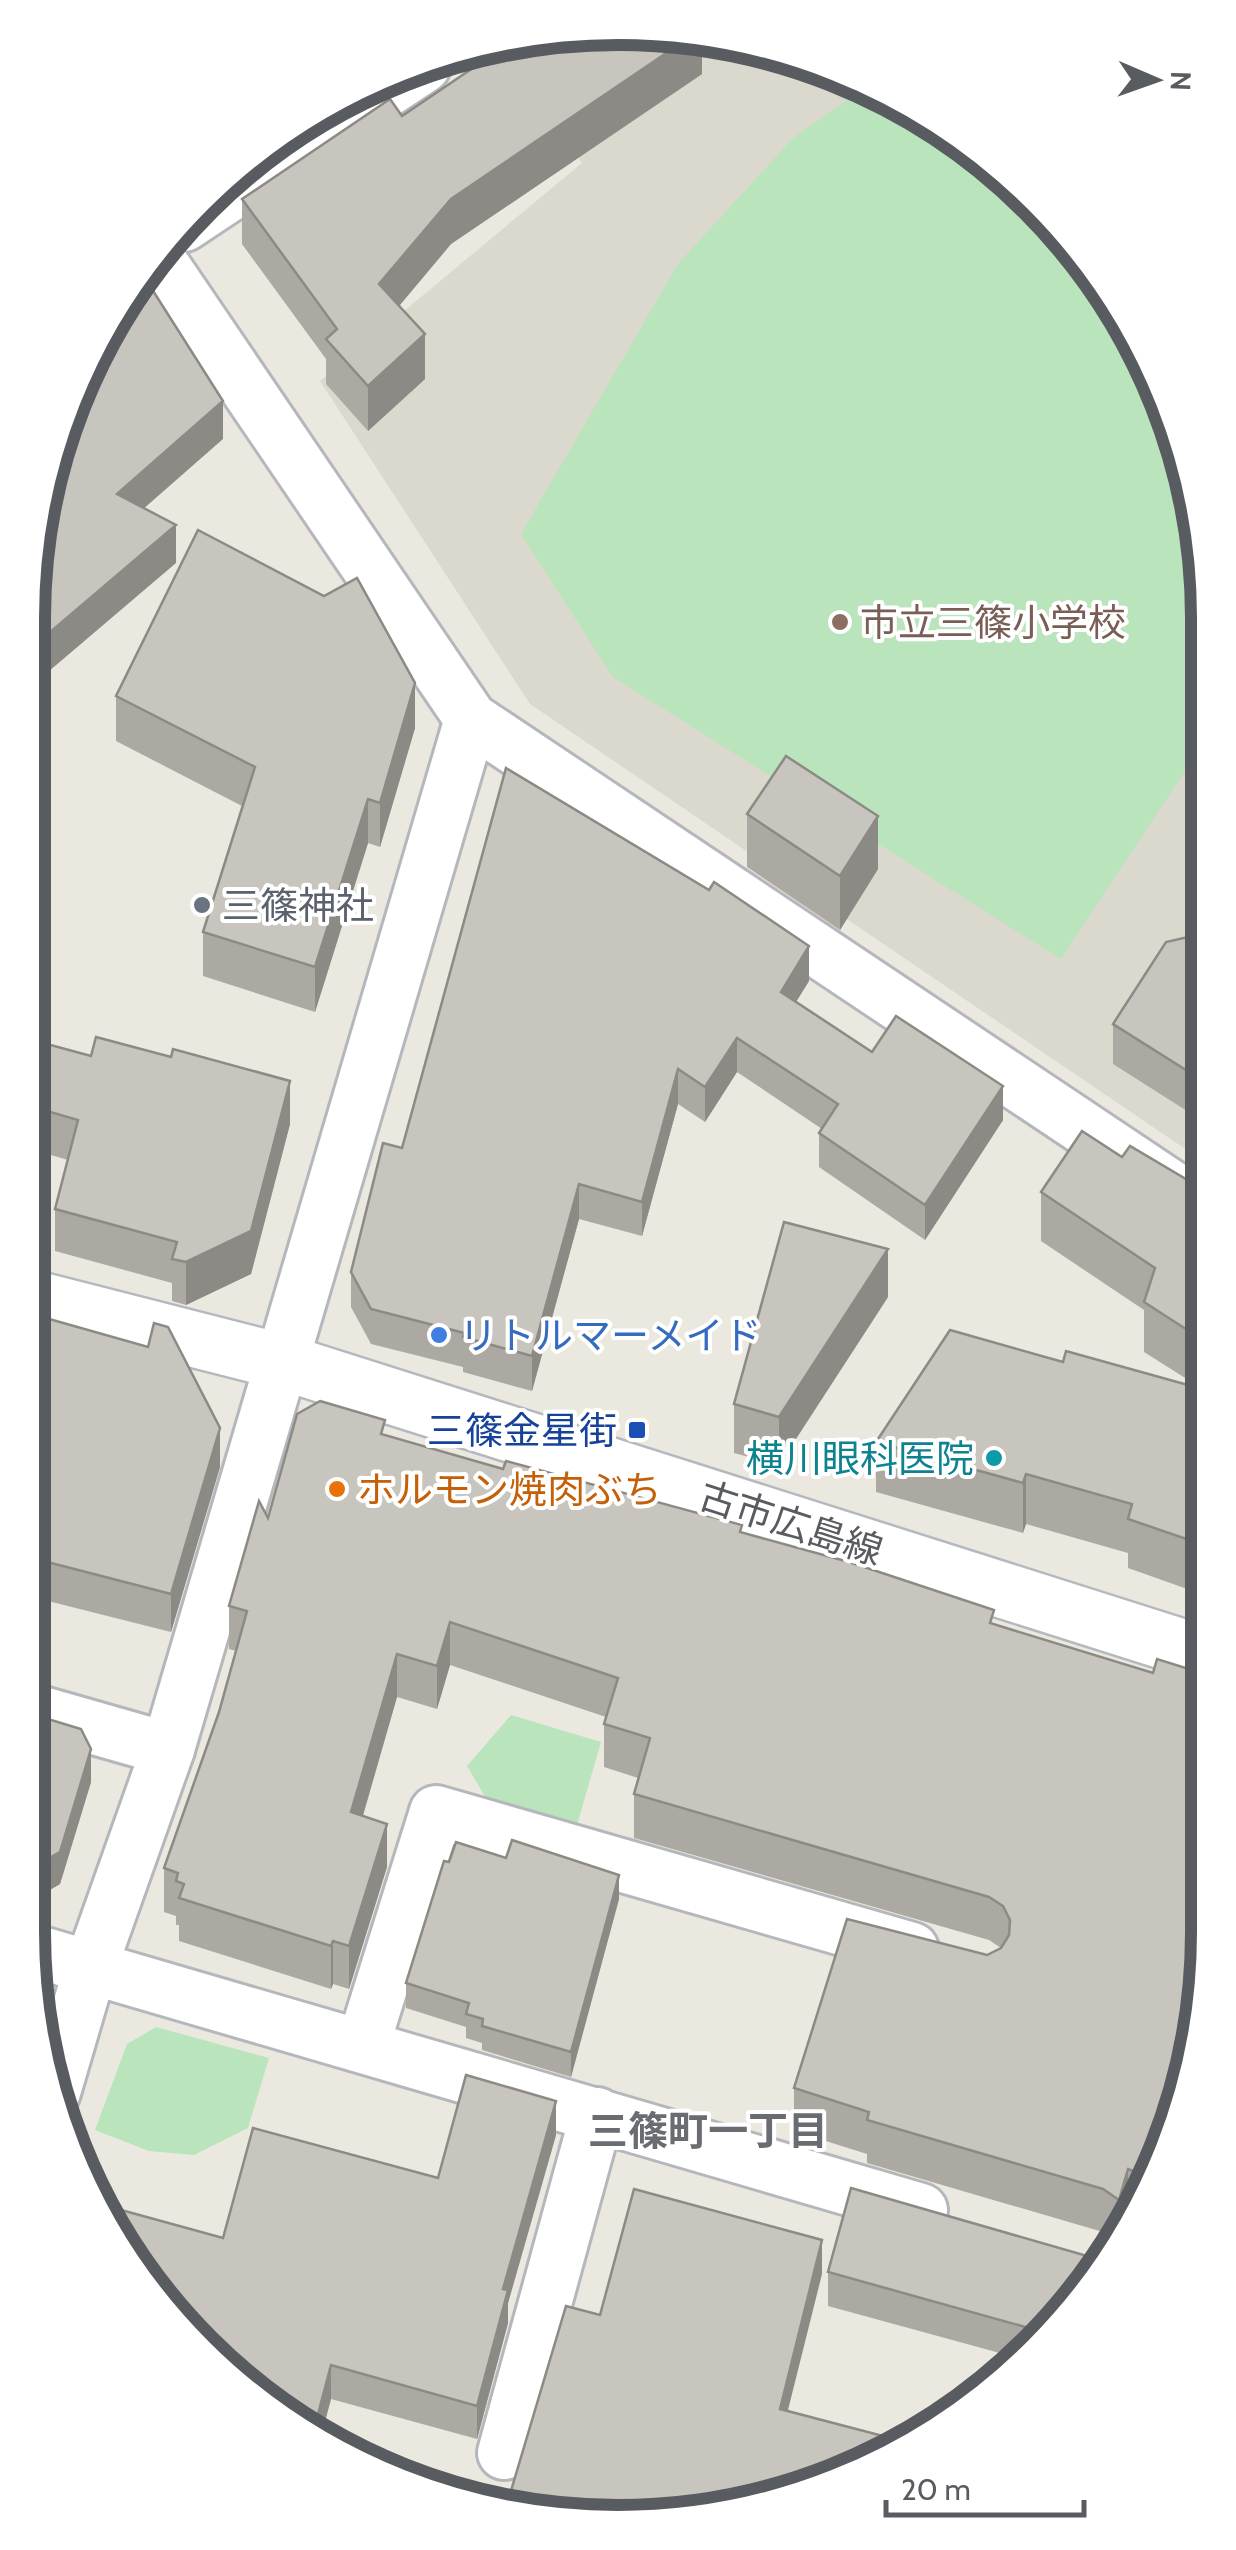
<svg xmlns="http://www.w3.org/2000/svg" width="1236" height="2550" font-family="Cabin,'Noto Sans JP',sans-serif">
	<rect width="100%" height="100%" fill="#ebe9df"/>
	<path fill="#dbd8cd" d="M619,28L844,73L978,150L1087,259L1163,392L1203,540L1206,1163L530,704L320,381L582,163L509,64Z"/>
	<g fill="#bae4bb">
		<path d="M867,86L978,150L1087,259L1163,392L1203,540L1204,742L1061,959L613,677L521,534L678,264L792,139Z"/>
		<path d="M511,1715L601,1742L577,1825L487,1800L467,1766Z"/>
		<path d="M156,2027L269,2058L248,2128L194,2155L149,2151L95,2130L127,2044Z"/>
	</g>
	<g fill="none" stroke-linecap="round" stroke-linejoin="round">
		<g stroke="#b5b7bc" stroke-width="58">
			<g id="street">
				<path d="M184,225L424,66"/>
				<path d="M160,261L471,719L1206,1210"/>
				<path d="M28,1709L168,1749"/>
				<path d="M31,1950L921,2210"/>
				<path d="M363,2045L436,1812L912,1949"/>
				<path d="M54,2092L91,1966L168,1749L471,719"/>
				<path d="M504,2453L597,2114"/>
			</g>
		</g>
		<g stroke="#b5b8be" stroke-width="60">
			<path id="secondary" d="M28,1297L283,1362L1207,1655"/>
		</g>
		<use href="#street" stroke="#fff" stroke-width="52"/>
		<use href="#secondary" stroke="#fff" stroke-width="55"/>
	</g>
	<g fill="#aca9a3">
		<path d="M702,44V74L451,244L399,306L425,379L368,431L326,384V359L242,244V199L402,116Z"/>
		<path d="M116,696L415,728L380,847L368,843L315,1012L203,976V932L242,806L116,741Z"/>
		<path d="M747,814L878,869L840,930L747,867Z"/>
		<path d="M1205,945L1206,1123L1113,1064V1024Z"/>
		<path d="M809,981L796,1002L872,1052L1003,1120L925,1240L819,1167V1133L822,1129L737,1072L705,1122L678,1104L642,1236L579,1219L532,1391L463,1372V1367L371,1344L351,1307V1272L402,1148Z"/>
		<path d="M30,1106L290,1124L251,1274L186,1305L172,1301V1283L55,1251V1209L68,1160L30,1149Z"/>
		<path d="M1122,1157L1206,1191L1207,1596L1128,1568V1553L1026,1524L1023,1533L876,1492V1442L1063,1362L1201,1388L1144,1352V1310L1041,1241V1192Z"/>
		<path d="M888,1297L779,1465L734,1453V1404Z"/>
		<path d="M28,1313L220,1467L171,1632L28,1596Z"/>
		<path d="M385,1435L503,1469L742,1533L994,1624L1163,2158L1111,2238L1103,2232L867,2163V2154L794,2131V2088L987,1955L1001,1948L989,1940L634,1838V1794L638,1778L604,1767V1724L606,1717L450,1665L437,1709L397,1697L363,1816L387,1867L349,1989L333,1984L331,1989L179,1941V1925H176V1916L164,1912V1868L219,1712L236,1651L229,1649V1606L268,1518Z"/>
		<path d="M28,1713L91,1782L60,1884L36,1898L28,1895Z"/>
		<path d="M619,1899L571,2077L482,2050V2043L466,2038V2027L406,2008V1983Z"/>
		<path d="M556,2135L508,2303V2323L477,2439L331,2399L321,2436L290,2423L223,2238L438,2178Z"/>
		<path d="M1087,2256L1036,2349L1022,2359L828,2306V2272Z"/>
	</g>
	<g fill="#8c8a85">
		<path d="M684,41L702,44V74L451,244L379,330V284L451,199Z"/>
		<path d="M425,334V379L368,431V386Z"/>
		<path d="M223,401V439L117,532V494Z"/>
		<path d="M176,525V563L28,689V651Z"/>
		<path d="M415,683V728L380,847V803Z"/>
		<path d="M368,799V843L315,1012V967Z"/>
		<path d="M878,816V869L840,930V876Z"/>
		<path d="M809,946V981L781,1026V992Z"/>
		<path d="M737,1038V1072L705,1122V1087Z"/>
		<path d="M678,1069V1104L642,1236V1202Z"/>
		<path d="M290,1081V1124L251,1274L186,1305V1262Z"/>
		<path d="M1003,1086V1120L925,1240V1205Z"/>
		<path d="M579,1184V1219L532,1391V1356Z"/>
		<path d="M888,1249V1297L779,1465V1417Z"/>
		<path d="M220,1428V1467L171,1632V1594Z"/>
		<path d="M1026,1474V1524L1023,1533V1483Z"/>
		<path d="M450,1622V1665L437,1709V1666Z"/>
		<path d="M397,1654V1697L351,1856V1812Z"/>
		<path d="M91,1749V1782L60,1884L36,1898V1865Z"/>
		<path d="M387,1824V1867L349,1989V1946Z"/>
		<path d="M619,1875V1899L571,2077V2052Z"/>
		<path d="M333,1941V1984L331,1989V1946Z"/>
		<path d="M556,2101V2135L508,2303V2323L477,2439V2406L503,2289Z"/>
		<path d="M1128,2169V2211L1119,2225V2200Z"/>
		<path d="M822,2240V2274L780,2442V2409Z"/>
		<path d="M331,2365V2399L321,2436L313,2433Z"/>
	</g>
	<g fill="#c8c5be" stroke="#8c8a85" stroke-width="2.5">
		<path d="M619,28L684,41L451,199L379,284L425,334L368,386L326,339L337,329L242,199L390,99L402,116L498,51Z"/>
		<path d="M150,286L223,401L117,494L176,525L28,651V617L73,392L133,301Z"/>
		<path d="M198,530L324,596L357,578L415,683L380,803L368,799L315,967L203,932L255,767L116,696Z"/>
		<path d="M786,756L878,816L840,876L747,814Z"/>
		<path d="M506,768L709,890L714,882L809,946L781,992L872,1052L896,1016L1003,1086L925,1205L819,1133L838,1104L737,1038L705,1087L678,1069L642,1202L579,1184L532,1356L463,1337L464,1333L371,1309L351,1272L383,1143L402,1148Z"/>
		<path d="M1188,937L1205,945V1082L1113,1024L1166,942Z"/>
		<path d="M96,1037L171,1057L173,1049L290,1081L251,1231L186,1262L172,1259L177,1242L55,1209L78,1120L30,1106L47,1044L91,1056Z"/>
		<path d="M1082,1131L1122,1157L1130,1146L1206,1191V1342L1144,1302L1155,1268L1041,1192Z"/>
		<path d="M784,1222L888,1249L779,1417L734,1404Z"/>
		<path d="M28,1313L148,1347L154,1323L168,1327L220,1428L171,1594L28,1557Z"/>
		<path d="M950,1330L1063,1362L1066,1351L1206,1390L1207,1546L1128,1519L1132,1504L1026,1474L1023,1483L876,1442Z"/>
		<path d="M320,1401L385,1420L381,1434L503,1469L506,1461L742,1525L740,1532L849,1562L994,1610L990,1623L1153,1673L1157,1659L1208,1675V1933L1163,2158L1151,2177L1128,2169L1119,2200L1103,2189L867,2120L869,2112L794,2088L847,1919L987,1955L1001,1948L1009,1935L1010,1920L1003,1906L989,1897L634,1794L650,1738L604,1724L618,1678L450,1622L437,1666L397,1654L351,1812L387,1824L349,1946L333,1941L331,1946L179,1898L184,1884L176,1881L178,1873L164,1868L219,1712L247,1611L229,1606L259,1501L268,1518L297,1414Z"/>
		<path d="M28,1713L81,1729L91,1749L60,1852L36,1865L28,1863Z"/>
		<path d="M512,1840L619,1875L571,2052L482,2026L483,2019L466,2014L469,2003L406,1983L444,1861L449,1862L456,1842L506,1858Z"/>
		<path d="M466,2075L556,2101L503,2289L508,2290L477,2406L331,2365L313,2433L290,2423L150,2292L103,2205L223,2238L253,2128L438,2178Z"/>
		<path d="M851,2188L1087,2256H1098L1036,2349L1024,2347L1029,2328L828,2272Z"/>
		<path d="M634,2189L822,2240L780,2409L906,2442L880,2461L696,2517L505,2511L566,2306L600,2315Z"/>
	</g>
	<circle fill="#8d6e63" stroke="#fff" stroke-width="4" cx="840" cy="622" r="10"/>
	<circle fill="#6b7280" stroke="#fff" stroke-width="4" cx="202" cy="905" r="10"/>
	<circle fill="#3f7fe0" stroke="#fff" stroke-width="4" cx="439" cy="1335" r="10"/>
	<rect fill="#1a4fb4" stroke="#fff" stroke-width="4" x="627" y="1420" width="20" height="20" rx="5"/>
	<circle fill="#0f9aa8" stroke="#fff" stroke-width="4" cx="994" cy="1458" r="10"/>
	<circle fill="#e8710a" stroke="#fff" stroke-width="4" cx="337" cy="1489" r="10"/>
	<g text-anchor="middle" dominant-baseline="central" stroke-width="8" stroke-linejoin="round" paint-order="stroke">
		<g font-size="38" fill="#785e54" stroke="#fff" text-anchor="start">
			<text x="860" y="622">市立三篠小学校</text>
		</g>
		<g font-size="38" fill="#5b616d" stroke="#fff" text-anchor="start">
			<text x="222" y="905">三篠神社</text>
		</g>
		<g font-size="38" fill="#366cbe" stroke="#fff" text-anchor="start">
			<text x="459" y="1335">リトルマーメイド</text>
		</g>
		<g font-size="38" fill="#164399" stroke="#fff" text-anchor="end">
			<text x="617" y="1430">三篠金星街</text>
		</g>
		<g font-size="38" fill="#0d838f" stroke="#fff" text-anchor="end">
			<text x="974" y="1458">横川眼科医院</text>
		</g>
		<g font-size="38" fill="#c56008" stroke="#fff" text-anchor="start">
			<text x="357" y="1489">ホルモン焼肉ぶち</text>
		</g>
		<g font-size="38" fill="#585b60" stroke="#fff">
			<text transform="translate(791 1523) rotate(18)">古市広島線</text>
		</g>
		<g font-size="40" font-weight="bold" fill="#696d72" stroke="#fff">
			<text x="708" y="2130">三篠町一丁目</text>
		</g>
	</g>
	<path d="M0 0H1236V2550H0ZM618 45H618A573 573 0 0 1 1191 618V1932A573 573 0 0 1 618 2505H618A573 573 0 0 1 45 1932V618A573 573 0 0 1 618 45Z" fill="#fff" fill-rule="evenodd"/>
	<path fill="none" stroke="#585b60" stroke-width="12" d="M618 45H618A573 573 0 0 1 1191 618V1932A573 573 0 0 1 618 2505H618A573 573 0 0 1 45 1932V618A573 573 0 0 1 618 45Z"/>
	<g transform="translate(1156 80) rotate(92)" stroke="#ffffff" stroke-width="8" paint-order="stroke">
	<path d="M0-8L18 38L0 25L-18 38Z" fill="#585b60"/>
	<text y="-15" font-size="28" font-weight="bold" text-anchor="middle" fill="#585b60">N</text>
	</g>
	<path d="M886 2500v15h198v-15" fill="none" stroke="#585b60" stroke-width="5"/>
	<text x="901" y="2500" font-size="30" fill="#585b60" stroke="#ffffff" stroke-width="8" paint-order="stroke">20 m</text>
</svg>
